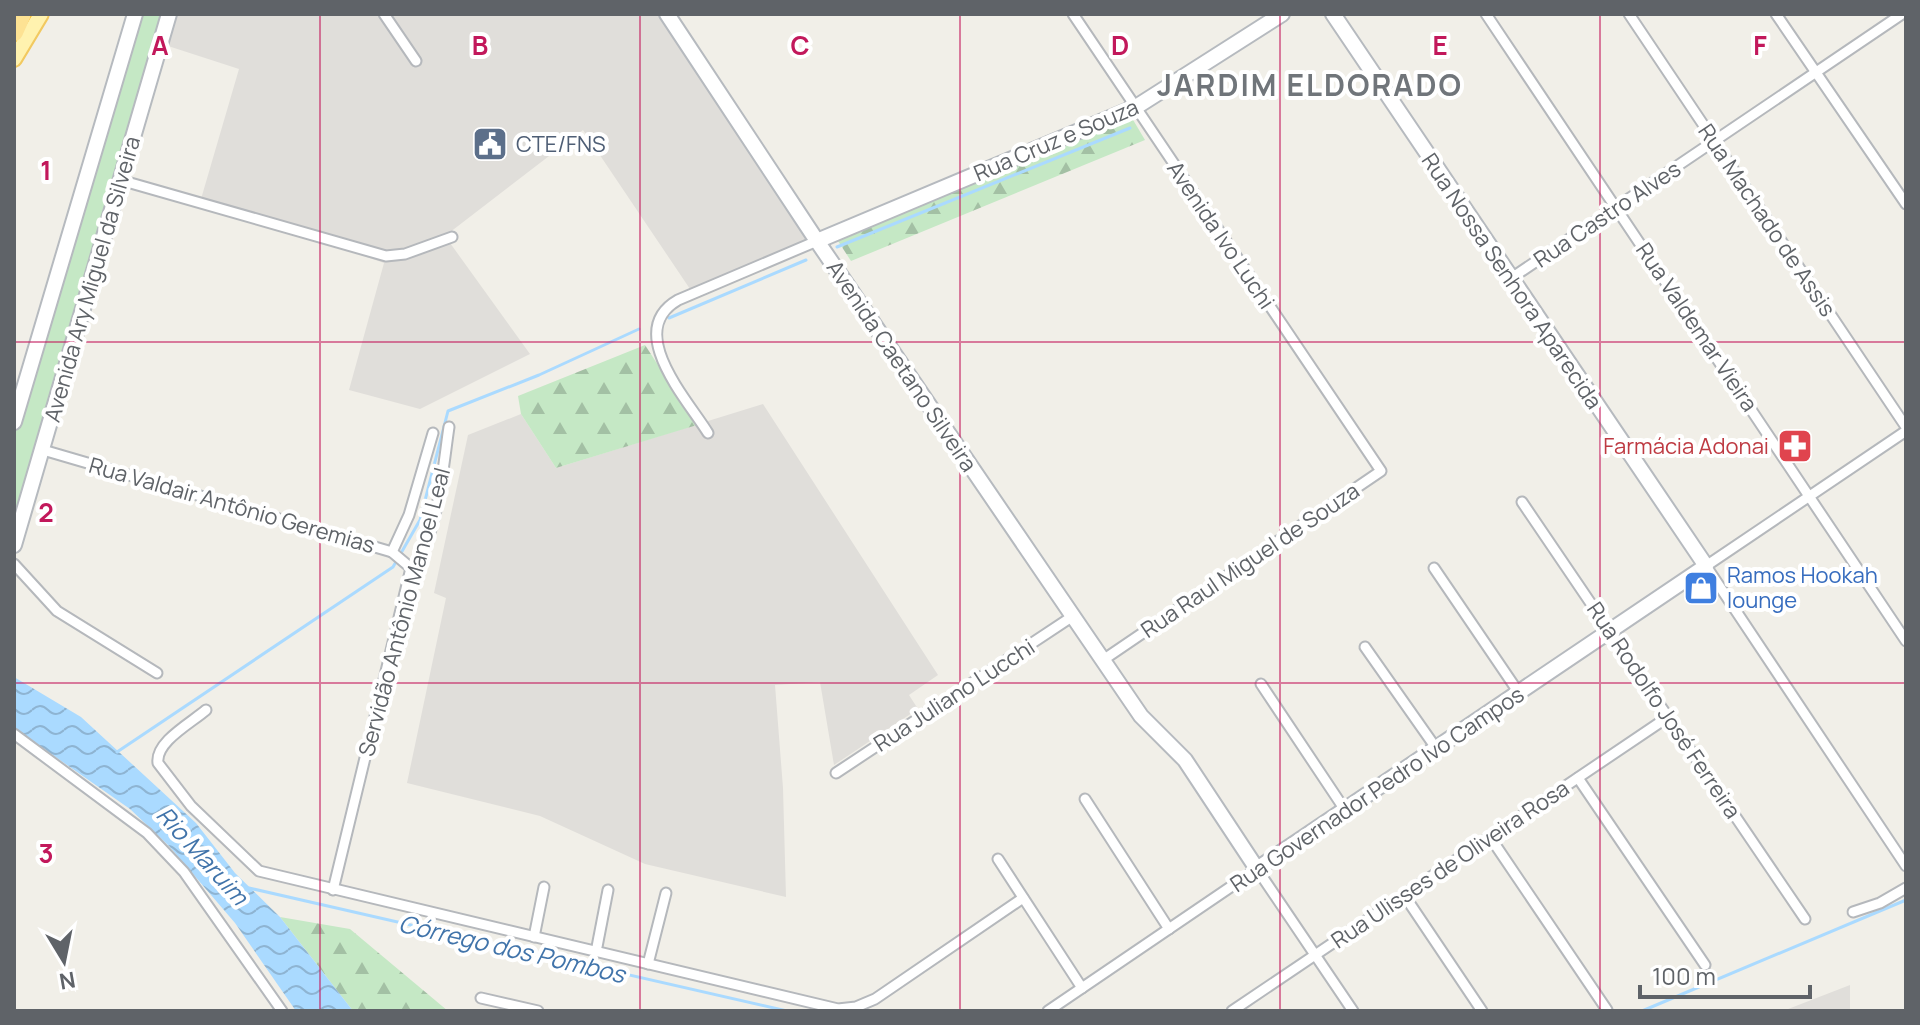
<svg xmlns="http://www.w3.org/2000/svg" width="1920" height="1025" font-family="Manrope,sans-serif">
	<defs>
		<pattern id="forest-firs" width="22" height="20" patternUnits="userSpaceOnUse" patternTransform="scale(2)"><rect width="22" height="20" fill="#c5e8c5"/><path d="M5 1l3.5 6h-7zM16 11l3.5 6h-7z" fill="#a3c0a4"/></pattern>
		<pattern id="water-waves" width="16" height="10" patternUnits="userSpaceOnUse" patternTransform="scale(2)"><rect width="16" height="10" fill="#aadaff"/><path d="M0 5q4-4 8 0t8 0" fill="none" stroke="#8eb4d2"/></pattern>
	</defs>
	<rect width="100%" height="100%" fill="#f1efe8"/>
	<g fill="#e0deda">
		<path d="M175,14H661L809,239L690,289L583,130L445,236L530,354L420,409L349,390L384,263L201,199L239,69L165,45Z"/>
		<path d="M763,404L938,675L909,695L918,709L834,765L820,682L775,685L783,788L786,897L645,864L540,816L407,783L446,598L434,593L468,435L521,414L556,468Z"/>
		<path d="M1850,985V1011H1783Z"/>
	</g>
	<path fill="#c5e8c5" d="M138,14H162L14,515V437Z"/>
	<g fill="url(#forest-firs)">
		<path d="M1129,113L1145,140L851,261L838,241L843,235Z"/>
		<path d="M645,345L697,425L556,468L521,414L518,396Z"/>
		<path d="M280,917L350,929L448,1011H353Z"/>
	</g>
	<path fill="url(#water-waves)" d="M14,677L81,717L196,823L235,873L280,917L353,1011H296L235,923L169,846L130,809L14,728Z"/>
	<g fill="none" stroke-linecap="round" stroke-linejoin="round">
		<g stroke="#aadaff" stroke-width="3">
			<path d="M837,247L1130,128"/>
			<path d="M669,318L806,260"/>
			<path d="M117,752L393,567L420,520L448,411L539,375L639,329"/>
			<path d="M249,888L787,1011"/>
			<path d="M1642,1011L1906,900"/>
		</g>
		<g stroke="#b5b8bc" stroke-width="13">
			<g id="street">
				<path d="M384,14L416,61"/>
				<path d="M1073,14L1381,471L1103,660"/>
				<path d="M1486,14L1906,641"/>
				<path d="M1629,14L1906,427"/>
				<path d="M1776,14L1906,204"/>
				<path d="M120,180L386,256L405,254L452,237"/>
				<path d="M1510,279L1902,14"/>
				<path d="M1906,431L1706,566L1906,866"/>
				<path d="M708,433C687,399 624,331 678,300L817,241"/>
				<path d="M43,450L392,552L409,515L433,433"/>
				<path d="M1522,502L1805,919"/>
				<path d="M392,552L411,568"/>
				<path d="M14,564L57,611L157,673"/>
				<path d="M1434,568L1519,693"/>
				<path d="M1365,647L1436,748"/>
				<path d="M1261,684L1345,810"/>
				<path d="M206,710C191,723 155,742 158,763L191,806L259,871L838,1009L856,1007L875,999L1023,898"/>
				<path d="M14,734L147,833L184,872L282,1011"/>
				<path d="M836,773L1073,616"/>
				<path d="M1578,778L1705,965"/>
				<path d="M1085,799L1169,929"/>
				<path d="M1490,837L1607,1010"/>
				<path d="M998,859L1082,988"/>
				<path d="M333,890L411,568C438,540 443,466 449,427"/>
				<path d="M1404,895L1482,1011"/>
				<path d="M1853,912L1880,903L1906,888"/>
				<path d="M534,937L544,887"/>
				<path d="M596,952L608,890"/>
				<path d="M648,964L666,893"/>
				<path d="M481,998L538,1011"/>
				<path d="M1048,1011L1257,869L1353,1011"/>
				<path d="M1232,1011L1668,717"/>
			</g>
		</g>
		<g stroke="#b6babf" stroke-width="18">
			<g id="secondary">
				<path d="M667,14L817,241L1141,716L1185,760L1257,869L1706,566L1333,14"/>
				<path d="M817,241L1136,107L1282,14"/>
				<path d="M14,422L135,14"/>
				<path d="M14,545L169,14"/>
			</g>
		</g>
		<g stroke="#f2c960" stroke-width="18">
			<path id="primary" d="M14,59L41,14"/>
		</g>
		<g stroke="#f9ab00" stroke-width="22">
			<path id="highway" d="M14,32L22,14"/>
		</g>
		<use href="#street" stroke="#fff" stroke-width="9"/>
		<use href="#secondary" stroke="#fff" stroke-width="14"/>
		<use href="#primary" stroke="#fff2af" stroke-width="14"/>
		<use href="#highway" stroke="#fde293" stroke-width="18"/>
	</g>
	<path fill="none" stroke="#c2185b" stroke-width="2" stroke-opacity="0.55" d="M320,14V1011M640,14V1011M960,14V1011M1280,14V1011M1600,14V1011M14,342H1906M14,683H1906"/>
	<defs>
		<g id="civic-square" transform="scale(1.8)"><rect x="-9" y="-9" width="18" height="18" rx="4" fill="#5c6f8a" stroke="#fff"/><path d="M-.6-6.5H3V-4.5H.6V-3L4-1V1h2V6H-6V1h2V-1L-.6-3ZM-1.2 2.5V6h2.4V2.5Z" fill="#fff"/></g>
		<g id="pharmacy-square" transform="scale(1.8)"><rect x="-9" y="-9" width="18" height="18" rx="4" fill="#e0444e" stroke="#fff"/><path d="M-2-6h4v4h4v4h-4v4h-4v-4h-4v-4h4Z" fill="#fff"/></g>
		<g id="shop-square" transform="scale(1.8)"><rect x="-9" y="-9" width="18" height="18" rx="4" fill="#3f7fe0" stroke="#fff"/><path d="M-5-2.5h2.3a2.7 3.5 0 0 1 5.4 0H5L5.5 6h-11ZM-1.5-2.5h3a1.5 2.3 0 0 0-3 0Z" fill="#fff"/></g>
	</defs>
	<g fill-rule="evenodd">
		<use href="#civic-square" x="490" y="144"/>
		<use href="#pharmacy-square" x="1795" y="446"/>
		<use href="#shop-square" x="1701" y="588"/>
	</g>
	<g text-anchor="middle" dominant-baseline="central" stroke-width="8" stroke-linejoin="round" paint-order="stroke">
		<g font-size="22" fill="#5f6368" stroke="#fff">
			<text transform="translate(1056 140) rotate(-23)">Rua Cruz e Souza</text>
			<text transform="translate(1607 214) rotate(-34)">Rua Castro Alves</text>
			<text transform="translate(1767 220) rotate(56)">Rua Machado de Assis</text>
			<text transform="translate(1221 235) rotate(56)">Avenida Ivo Luchi</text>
			<text transform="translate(92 279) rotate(-74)">Avenida Ary Miguel da Silveira</text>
			<text transform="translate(1512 281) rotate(56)">Rua Nossa Senhora Aparecida</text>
			<text transform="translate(1697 327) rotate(56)">Rua Valdemar Vieira</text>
			<text transform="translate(902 366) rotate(56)">Avenida Caetano Silveira</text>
			<text transform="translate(232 505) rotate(16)">Rua Valdair Antônio Geremias</text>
			<text transform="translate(1250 560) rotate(-34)">Rua Raul Miguel de Souza</text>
			<text transform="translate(404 612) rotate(-75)">Servidão Antônio Manoel Leal</text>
			<text transform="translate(954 695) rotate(-33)">Rua Juliano Lucchi</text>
			<text transform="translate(1664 710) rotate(56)">Rua Rodolfo José Ferreira</text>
			<text transform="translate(1377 789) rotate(-34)">Rua Governador Pedro Ivo Campos</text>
			<text transform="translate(1450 864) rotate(-34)">Rua Ulisses de Oliveira Rosa</text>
		</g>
		<g font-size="22" fill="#4e5e75" stroke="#fff" text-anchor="start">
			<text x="516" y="144">CTE/FNS</text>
		</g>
		<g font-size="22" fill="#be3a42" stroke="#fff" text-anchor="end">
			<text x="1769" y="446">Farmácia Adonai</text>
		</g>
		<g font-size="22" fill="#366cbe" stroke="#fff" text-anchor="start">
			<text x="1727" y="575">Ramos Hookah<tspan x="1727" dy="25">lounge</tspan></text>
		</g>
		<g font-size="24" font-style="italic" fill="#4174aa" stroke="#fff">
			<text transform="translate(203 855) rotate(48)">Rio Maruim</text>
			<text transform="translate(512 948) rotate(13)">Córrego dos Pombos</text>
		</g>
		<g font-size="30" font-weight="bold" letter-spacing="2" fill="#70757a" stroke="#fff">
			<text x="1310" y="84">JARDIM ELDORADO</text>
		</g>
	</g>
	<g font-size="26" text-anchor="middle" font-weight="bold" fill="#c2185b" stroke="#fff" stroke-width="8" stroke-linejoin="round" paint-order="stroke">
		<text x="160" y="55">A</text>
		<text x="480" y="55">B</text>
		<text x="800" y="55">C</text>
		<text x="1120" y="55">D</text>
		<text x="1440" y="55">E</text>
		<text x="1760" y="55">F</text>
		<text x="46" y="180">1</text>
		<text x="46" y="522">2</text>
		<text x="46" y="863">3</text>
	</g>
	<rect width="1920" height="1025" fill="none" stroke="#5f6368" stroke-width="32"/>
	<g transform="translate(64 961) rotate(170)" stroke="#ffffff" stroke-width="6" paint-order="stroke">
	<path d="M0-6L14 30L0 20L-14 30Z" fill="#5f6368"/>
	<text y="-12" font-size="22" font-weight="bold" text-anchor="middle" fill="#5f6368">N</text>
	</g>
	<path d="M1640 985v12h170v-12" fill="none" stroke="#5f6368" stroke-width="4"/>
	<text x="1652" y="985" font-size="24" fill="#5f6368" stroke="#ffffff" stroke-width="6" paint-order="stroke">100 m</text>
</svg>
